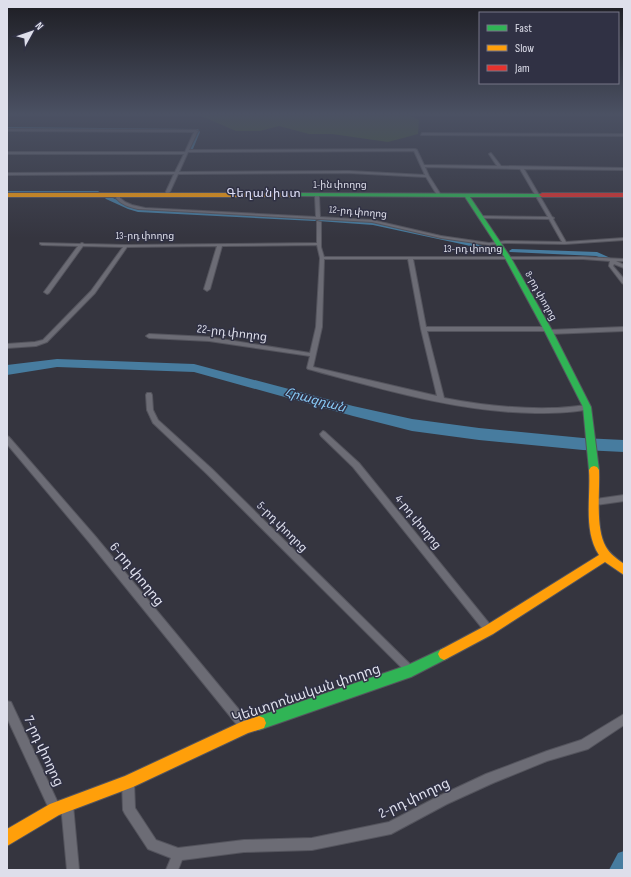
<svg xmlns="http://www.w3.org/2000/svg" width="631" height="877" font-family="'Sofia Sans Condensed','Noto Sans Armenian',sans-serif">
	<rect width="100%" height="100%" fill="#35353f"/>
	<path fill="#435734" d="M199,115H409L419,120L418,134L388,142L332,134H309L279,126L260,131H236Z"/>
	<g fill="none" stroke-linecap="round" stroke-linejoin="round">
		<g fill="#477c9f" fill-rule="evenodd">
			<path d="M7,127L198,129L200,132L193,149H283L285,150L283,151H188L197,131L7,129Z"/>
			<path d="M7,191H98L101,193L98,195H7Z"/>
			<path d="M108,196L138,208L315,217L318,219L315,221L138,212L128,209L106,199L105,198Z"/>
			<path d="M320,218L373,221L467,241L499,251L496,253L466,245L373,225L318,221L317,220Z"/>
			<path d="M512,249L597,252L615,260L612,262L596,256L510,252L509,251Z"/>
			<path d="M624,851V870H609L618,853Z"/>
		</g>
		<path fill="#477c9f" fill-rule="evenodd" d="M57,359L194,364L353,406L412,419L479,428L583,438L624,440V452L583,450L479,440L412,431L353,416L194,372L57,367L7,375V365Z"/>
		<g stroke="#54545d" stroke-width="2">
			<g id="street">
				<path d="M7,129L196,130L198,131L189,150L415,149L417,150L424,165L497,166L489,154L491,153L501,166L624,168V170L524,169L552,217L554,218L553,219L566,242L624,238V240L565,244L505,243L489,245L441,238L372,222L138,209C129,207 122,205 116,198L118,194H120V198L125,202L132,205L145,208L316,217L315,196L317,195L319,196L320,217L372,220L441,236L489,243L505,241L562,242L549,219L481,218L479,217L481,216L548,217L520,169L425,167L429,176L441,195L439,196L437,195L426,177L349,173L178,174L168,196L166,197L164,196L174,174L7,175V173L175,172L184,154H7V152H185L194,132L7,131ZM414,151L425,175L349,171L179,172L188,152Z"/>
				<path d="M422,133L624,134V136L421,135Z"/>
				<path d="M317,221L321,222V247L324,257H583L624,259V261H616L624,265V268L614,264L613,266L624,279V284L622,283L609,266L610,261L583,259H413L426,327H547L550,329L547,331H427L444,398C480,405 517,409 553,408C564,408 576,406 587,405L590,407L589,409C572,413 553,413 535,413C458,412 382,389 308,369L307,368L310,356L209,341L149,338L146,336L149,334L209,337L310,353L316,327L320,258L317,245L222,246L210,289L207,291L204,289L217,246L127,247L95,293L47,342L36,346L7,348V344L35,342L43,340L91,291L123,247L83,246L49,293L47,294L44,292L78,246L42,245L40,244V243L80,244L82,243L84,244L126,245L317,243ZM324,259H408L421,329L437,396L313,367L322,327Z"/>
				<path d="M624,327V331L549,334L546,332L549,330Z"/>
				<path d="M147,393H151L152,395L153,410L158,420L212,469L414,668L416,671L414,674L411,676L408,674L206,473L153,423L147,410L146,395Z"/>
				<path d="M323,431L325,432L359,463L492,627L494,630L492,633L489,635L486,633L353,467L321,436L320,434Z"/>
				<path d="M7,436L9,437L95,536L250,723L251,727L250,731L246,732L242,731L89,542L7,444Z"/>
				<path d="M624,495V501L596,505L593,504L592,502L593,500L596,499Z"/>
				<path d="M7,701L11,702L59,805L61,809L59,813L55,815L51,813L7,718Z"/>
				<path d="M624,714V725L588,749L547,761L493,783L447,804L391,834L312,850L244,852L182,860L178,870H166L171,858L148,849L125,814L123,810L122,782L124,778L128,776L132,778L134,782L135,808L156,840L178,848L244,840L312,838L389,822L439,796L486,774L547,751L581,740Z"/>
				<path d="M67,799L71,801L73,805L79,870H67L61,805L63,801Z"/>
			</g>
		</g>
		<g stroke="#54545d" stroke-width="2">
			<g id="fast">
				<path d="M294,193L544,194V196L542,197H470L511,258L553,332L591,407L599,470L597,473H591L589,470L583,407L545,332L505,258L465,197L292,196L291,195Z"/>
				<path d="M444,648L448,650L450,654L448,658L411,677L259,730L254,728L252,723L254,718L259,716L408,665Z"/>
			</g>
		</g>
		<g stroke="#54545d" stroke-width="2">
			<g id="slow">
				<path d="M7,193H294L297,195L294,197H7Z"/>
				<path d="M594,466L597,467L599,470C600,492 595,528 606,547C610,554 617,559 624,564V575L605,562L493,634L448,658L444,660L440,658L438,654L440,650L485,626L599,555C583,531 591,497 589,470L591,467Z"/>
				<path d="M259,716L264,718L266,723L264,728L248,733L133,787L59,815L7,846V829L50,804L125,776L241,722Z"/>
			</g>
		</g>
		<g stroke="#54545d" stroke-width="2">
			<path id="jam" d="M624,193V197H542L539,195L542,193Z"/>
		</g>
		<use href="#street" fill="#6c6c75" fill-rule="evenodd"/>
		<use href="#fast" fill="#30b455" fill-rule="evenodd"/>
		<use href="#slow" fill="#ff9f0a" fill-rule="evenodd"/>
		<use href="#jam" fill="#e5322d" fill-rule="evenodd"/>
	</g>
	<linearGradient id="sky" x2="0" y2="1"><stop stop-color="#1d1d23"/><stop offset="0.48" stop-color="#4b5163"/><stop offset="1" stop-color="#4b5163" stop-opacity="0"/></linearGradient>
	<rect width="631" height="238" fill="url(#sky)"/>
	<g text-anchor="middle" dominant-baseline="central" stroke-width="3" stroke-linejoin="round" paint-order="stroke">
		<g font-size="10" fill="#dedfeb" stroke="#303144">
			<text x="340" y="185">1-ին փողոց</text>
			<text transform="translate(358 212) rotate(5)">12-րդ փողոց</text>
			<text x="145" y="236">13-րդ փողոց</text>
			<text x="473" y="249">13-րդ փողոց</text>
			<text transform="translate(541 296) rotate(61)">8-րդ փողոց</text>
		</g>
		<g font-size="12" letter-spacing="1" fill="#dfe0f9" stroke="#303144">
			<text x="264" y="193">Գեղանիստ</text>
		</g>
		<g font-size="12" fill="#dedfeb" stroke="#303144">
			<text transform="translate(232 333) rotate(7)">22-րդ փողոց</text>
			<text transform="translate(418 522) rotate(51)">4-րդ փողոց</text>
			<text transform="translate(282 527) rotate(45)">5-րդ փողոց</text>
		</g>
		<g font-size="13" font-style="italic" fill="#88c9f5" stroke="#303144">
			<text transform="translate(315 400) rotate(15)">Հրազդան</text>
		</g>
		<g font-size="14" fill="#dedfeb" stroke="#303144">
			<text transform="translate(137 574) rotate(51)">6-րդ փողոց</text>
			<text transform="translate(306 693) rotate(-19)">Կենտրոնական փողոց</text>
			<text transform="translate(44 751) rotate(65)">7-րդ փողոց</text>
			<text transform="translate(414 798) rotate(-25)">2-րդ փողոց</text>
		</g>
	</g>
	<rect width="631" height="877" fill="none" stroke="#dedfeb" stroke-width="16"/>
	<rect x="479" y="12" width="140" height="72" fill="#303144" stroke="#767787"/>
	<rect x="487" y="25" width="20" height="6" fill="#30b455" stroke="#767787"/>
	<text x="515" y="32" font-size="12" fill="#dedfeb">Fast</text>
	<rect x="487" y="45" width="20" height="6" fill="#ff9f0a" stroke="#767787"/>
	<text x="515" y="52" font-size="12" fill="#dedfeb">Slow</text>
	<rect x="487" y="65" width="20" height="6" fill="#e5322d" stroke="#767787"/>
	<text x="515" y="72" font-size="12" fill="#dedfeb">Jam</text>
	<g transform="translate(32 32) rotate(50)" stroke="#303144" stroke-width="3" paint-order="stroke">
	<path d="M0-3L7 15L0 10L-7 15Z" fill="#dedfeb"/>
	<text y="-6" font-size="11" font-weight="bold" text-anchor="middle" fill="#dedfeb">N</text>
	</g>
</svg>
